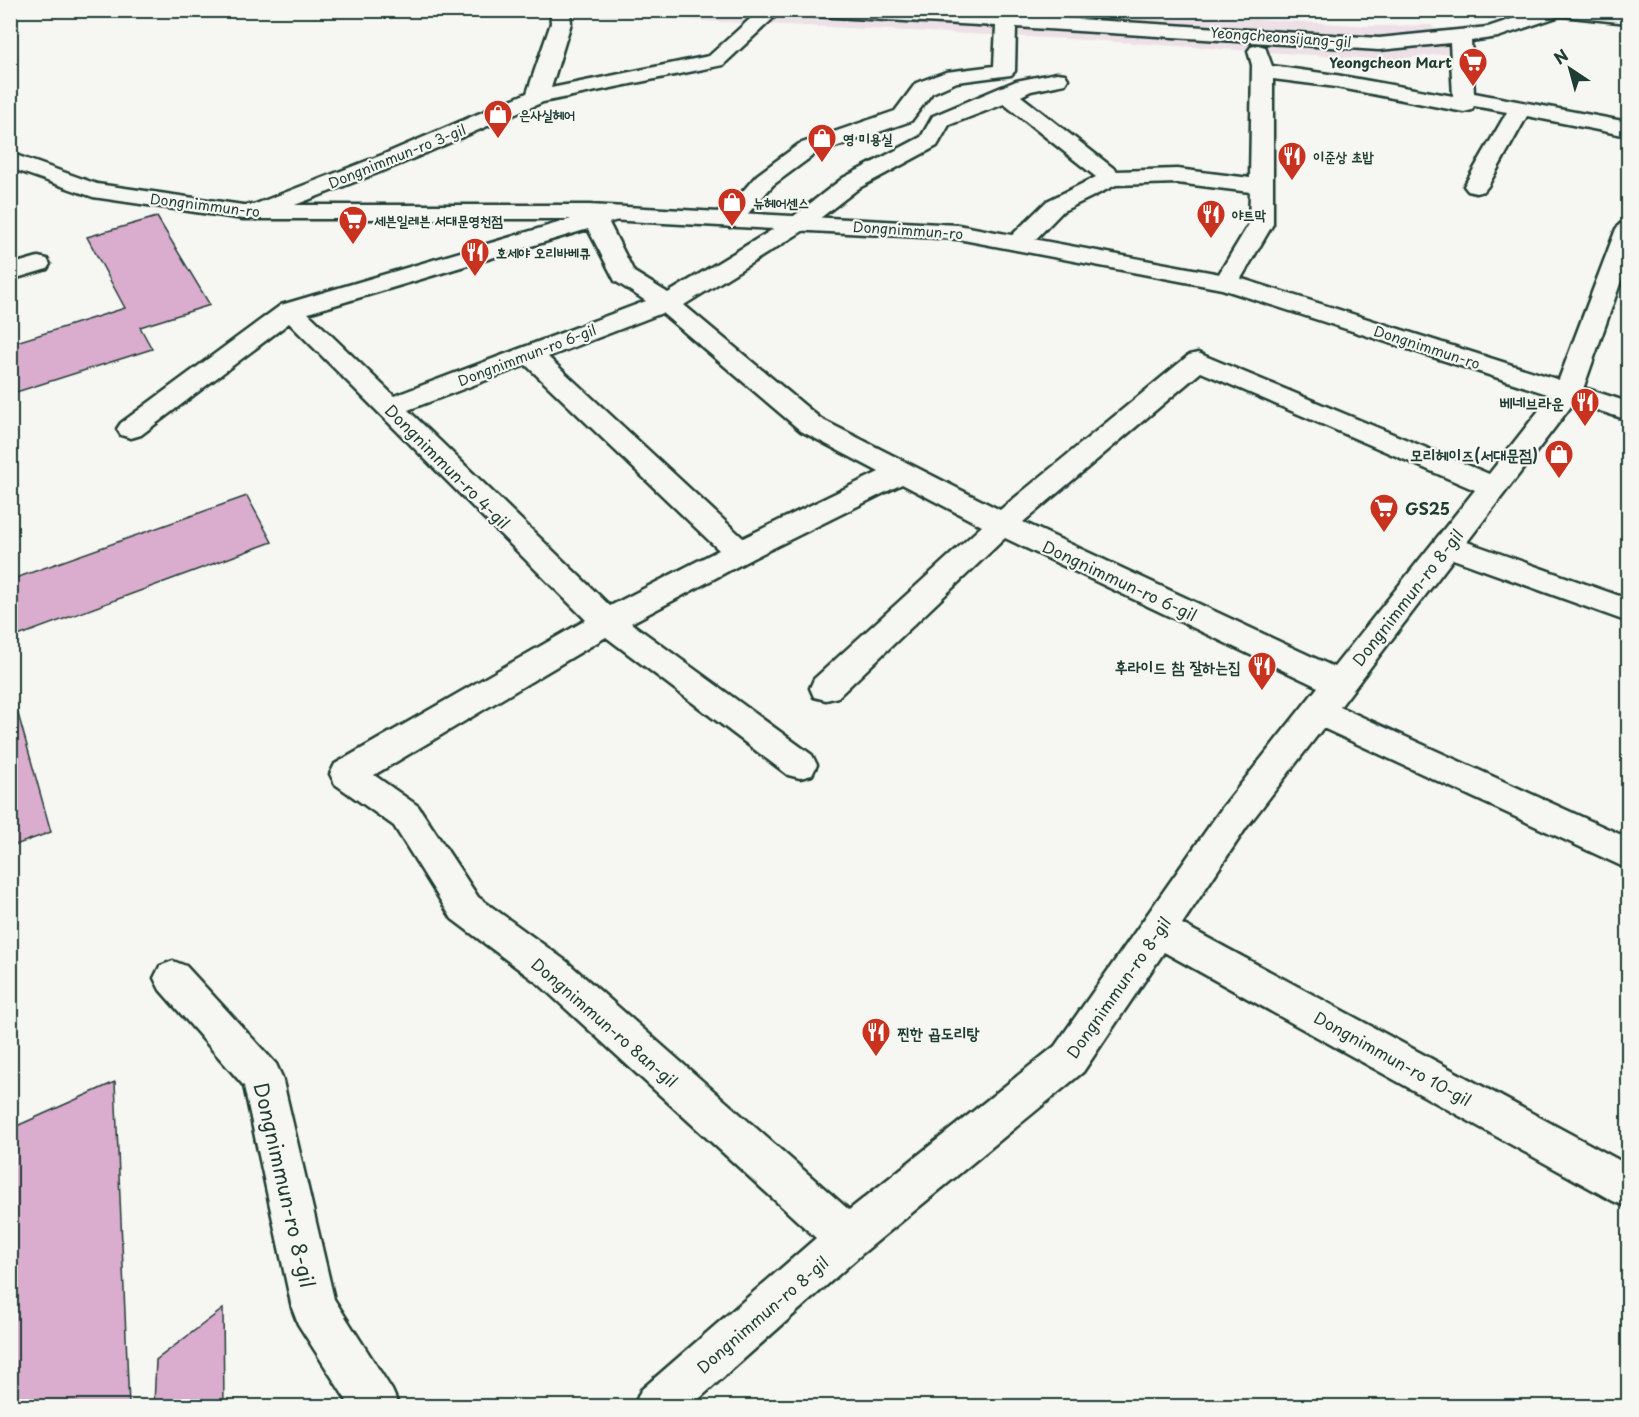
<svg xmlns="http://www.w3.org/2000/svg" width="1639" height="1417" font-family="'Playpen Sans','Poor Story',sans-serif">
	<rect width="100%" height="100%" fill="#f6f6f2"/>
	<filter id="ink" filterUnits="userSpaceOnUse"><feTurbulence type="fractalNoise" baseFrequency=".0167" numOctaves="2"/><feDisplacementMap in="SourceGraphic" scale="12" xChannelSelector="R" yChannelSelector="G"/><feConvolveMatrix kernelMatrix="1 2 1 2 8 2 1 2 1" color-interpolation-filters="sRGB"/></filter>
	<g filter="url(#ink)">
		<path fill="#eee0e7" d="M507,11H1127L1369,26L1431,25L1445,39L1452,53L1388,60L1088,40Z"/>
		<g fill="#daaccd" stroke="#1f3d34" stroke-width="1.5">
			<path d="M157,217L210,305L140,327L152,349L10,394V344L125,308L87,237Z"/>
			<path d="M247,496L272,542L10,639V580Z"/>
			<path d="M10,685L51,832L10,847Z"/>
			<path d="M115,1082L129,1406H10V1129Z"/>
			<path d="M223,1309L224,1406H154L156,1360Z"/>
		</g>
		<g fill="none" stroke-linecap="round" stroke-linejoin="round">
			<g stroke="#1f3d34" stroke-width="5">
				<g id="minor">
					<path d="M550,10H570L571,23L551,88L709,56L760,10H782L723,65L543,102L398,165L264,217L256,219L248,217L244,212L248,207L382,155L527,93L551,23Z"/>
					<path d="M804,10H933L1379,38L1488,27L1538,10H1569L1566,14L1498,37L1471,41L1474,93L1628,122V136L1527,116L1488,186L1484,191L1476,193L1468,191L1464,186L1507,112L1474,106L1472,110L1464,112L1336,87L1273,79V224L1236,287L1227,290L1218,287L1214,282L1249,224L1250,192L1177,183L1116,185L1063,211L1027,248L1018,250L1009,248L1006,243L1009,238L1047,201L1096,177L1004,104L949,125L937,146L859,188L806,229L684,305L821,419L1000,510L1189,355L1198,353L1489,474L1555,390L1616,229L1620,224L1628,222V261L1582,392L1467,542L1628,599V622L1453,559L1340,707L1628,838V869L1323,728L1246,828L1182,924L1628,1165V1207L1613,1201L1164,952L1083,1072L863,1253L691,1406H634L641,1390L816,1238L540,985L452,919L394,826L335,784L330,774L335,764L586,620L289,323L141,435L131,438L121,435L117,429L121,423L281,305L612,207L620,209L624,214L620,219L609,223L634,272L668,293L790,219L843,178L921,137L933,116L1016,81L1057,73L1065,74L1068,79L1065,84L1031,91L1021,96L1117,171L1177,169L1250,178L1252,65L1248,51L1251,47L1258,45L1265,47L1272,66L1336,75L1453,96L1450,43L1379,50L1016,27L1015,71L1011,75L957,82L932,93L911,121L815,154L773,185L738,225L730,227L722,225L718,220L722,215L757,175L799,144L895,111L916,83L946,72L994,66L996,26L814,16L807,14ZM588,229L615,281L646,301L394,396L308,313ZM662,313L801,431L879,472L743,538L548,357ZM526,365L719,550L610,606L408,410ZM1201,372L1475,490L1334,667L1023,522ZM902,484L982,526L814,679L810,688L814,697L826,700L838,697L1005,538L1318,687L1222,808L1055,1046L849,1210L566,961L478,897L418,806L374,775L606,637L788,775L800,778L812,775L817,765L812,755L631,623L751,559Z"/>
					<path d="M38,257L47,259L50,264L47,269L10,280V265Z"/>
					<path d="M173,961L186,966L276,1064L282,1077L334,1299L392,1390L399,1406H350L298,1324L292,1308L244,1086L160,990L154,978L160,966Z"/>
				</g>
			</g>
			<g stroke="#1f3d34" stroke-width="5">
				<g id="major">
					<path d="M1552,10L1628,11V23L1562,16L1555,14Z"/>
					<path d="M10,153L97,184L243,205H589L958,225L1236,277L1628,402V420L1222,289L958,239L589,219H243L93,197L10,168Z"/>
				</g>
			</g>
			<use href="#minor" fill="#f6f6f2" fill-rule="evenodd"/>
			<use href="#major" fill="#f6f6f2" fill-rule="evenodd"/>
		</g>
	</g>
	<defs>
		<g id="supermarket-pin" transform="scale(1.5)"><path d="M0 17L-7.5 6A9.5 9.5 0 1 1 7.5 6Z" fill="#c8321e" stroke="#f6f6f2"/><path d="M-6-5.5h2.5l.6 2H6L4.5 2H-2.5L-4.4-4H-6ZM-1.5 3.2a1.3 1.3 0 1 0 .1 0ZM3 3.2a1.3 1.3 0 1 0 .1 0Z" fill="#fff"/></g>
		<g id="shop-pin" transform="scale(1.5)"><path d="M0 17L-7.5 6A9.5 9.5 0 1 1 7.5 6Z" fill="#c8321e" stroke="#f6f6f2"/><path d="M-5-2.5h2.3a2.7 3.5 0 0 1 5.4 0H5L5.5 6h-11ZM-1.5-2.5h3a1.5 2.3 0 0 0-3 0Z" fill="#fff"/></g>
		<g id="restaurant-pin" transform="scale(1.5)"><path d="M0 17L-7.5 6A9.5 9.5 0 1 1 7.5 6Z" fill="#c8321e" stroke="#f6f6f2"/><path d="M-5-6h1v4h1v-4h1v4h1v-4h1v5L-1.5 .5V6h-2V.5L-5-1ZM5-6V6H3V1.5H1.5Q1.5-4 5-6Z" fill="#fff"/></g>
	</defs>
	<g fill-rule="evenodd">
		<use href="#supermarket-pin" x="1473" y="62"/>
		<use href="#shop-pin" x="498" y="114"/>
		<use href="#shop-pin" x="822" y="138"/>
		<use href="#restaurant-pin" x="1292" y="156"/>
		<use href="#shop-pin" x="732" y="202"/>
		<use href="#restaurant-pin" x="1211" y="214"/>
		<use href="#supermarket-pin" x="353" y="220"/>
		<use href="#restaurant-pin" x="475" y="252"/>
		<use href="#restaurant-pin" x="1585" y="402"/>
		<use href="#shop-pin" x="1559" y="454"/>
		<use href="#supermarket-pin" x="1384" y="508"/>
		<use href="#restaurant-pin" x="1262" y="666"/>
		<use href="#restaurant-pin" x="876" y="1032"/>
	</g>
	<g text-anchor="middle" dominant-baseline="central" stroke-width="4.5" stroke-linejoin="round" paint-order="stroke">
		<g font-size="14" fill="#1f3d34" stroke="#f6f6f2">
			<text transform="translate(1281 37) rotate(4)">Yeongcheonsijang-gil</text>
			<text transform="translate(397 156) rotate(-22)">Dongnimmun-ro 3-gil</text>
			<text transform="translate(205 205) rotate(7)">Dongnimmun-ro</text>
			<text transform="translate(908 230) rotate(4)">Dongnimmun-ro</text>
			<text transform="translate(1427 347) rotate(18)">Dongnimmun-ro</text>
			<text transform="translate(527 355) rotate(-21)">Dongnimmun-ro 6-gil</text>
		</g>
		<g font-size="14" font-weight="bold" fill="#1f3d34" stroke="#f6f6f2" text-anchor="start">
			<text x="1452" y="62" text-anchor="end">Yeongcheon Mart</text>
			<text x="519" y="114">은사실헤어</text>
			<text x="843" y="138">영 미용실</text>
			<text x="1313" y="156">이준상 초밥</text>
			<text x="753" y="202">뉴헤어센스</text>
			<text x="1232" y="214">야트막</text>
			<text x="374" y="220">세븐일레븐 서대문영천점</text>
			<text x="496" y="252">호세야 오리바베큐</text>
		</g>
		<g font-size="16" font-weight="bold" fill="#1f3d34" stroke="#f6f6f2" text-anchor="end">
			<text x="1564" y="402">베네브라운</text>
			<text x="1538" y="454">모리헤이즈(서대문점)</text>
			<text x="1405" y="508" text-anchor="start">GS25</text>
			<text x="1241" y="666">후라이드 참 잘하는집</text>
			<text x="897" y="1032" text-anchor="start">찐한 곱도리탕</text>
		</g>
		<g font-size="16" fill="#1f3d34" stroke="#f6f6f2">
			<text transform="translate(448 466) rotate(45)">Dongnimmun-ro 4-gil</text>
			<text transform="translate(1120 580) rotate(25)">Dongnimmun-ro 6-gil</text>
			<text transform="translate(1407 597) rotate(-52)">Dongnimmun-ro 8-gil</text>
			<text transform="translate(1118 987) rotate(-55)">Dongnimmun-ro 8-gil</text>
			<text transform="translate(605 1022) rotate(41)">Dongnimmun-ro 8an-gil</text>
			<text transform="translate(1393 1058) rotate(29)">Dongnimmun-ro 10-gil</text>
			<text transform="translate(762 1314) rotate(-41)">Dongnimmun-ro 8-gil</text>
		</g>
		<g font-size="20" fill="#1f3d34" stroke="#f6f6f2">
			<text transform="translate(285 1185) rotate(77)">Dongnimmun-ro 8-gil</text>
		</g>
	</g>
	<rect width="1639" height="1417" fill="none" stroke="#f6f6f2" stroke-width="36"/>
	<rect x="18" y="18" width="1603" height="1381" fill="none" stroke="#1f3d34" stroke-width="2" filter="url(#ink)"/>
	<g transform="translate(1570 69) rotate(324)" stroke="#f6f6f2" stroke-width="4.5" paint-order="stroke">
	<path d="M0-4.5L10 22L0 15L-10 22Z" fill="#1f3d34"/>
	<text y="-9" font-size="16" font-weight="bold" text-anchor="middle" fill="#1f3d34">N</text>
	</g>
</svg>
